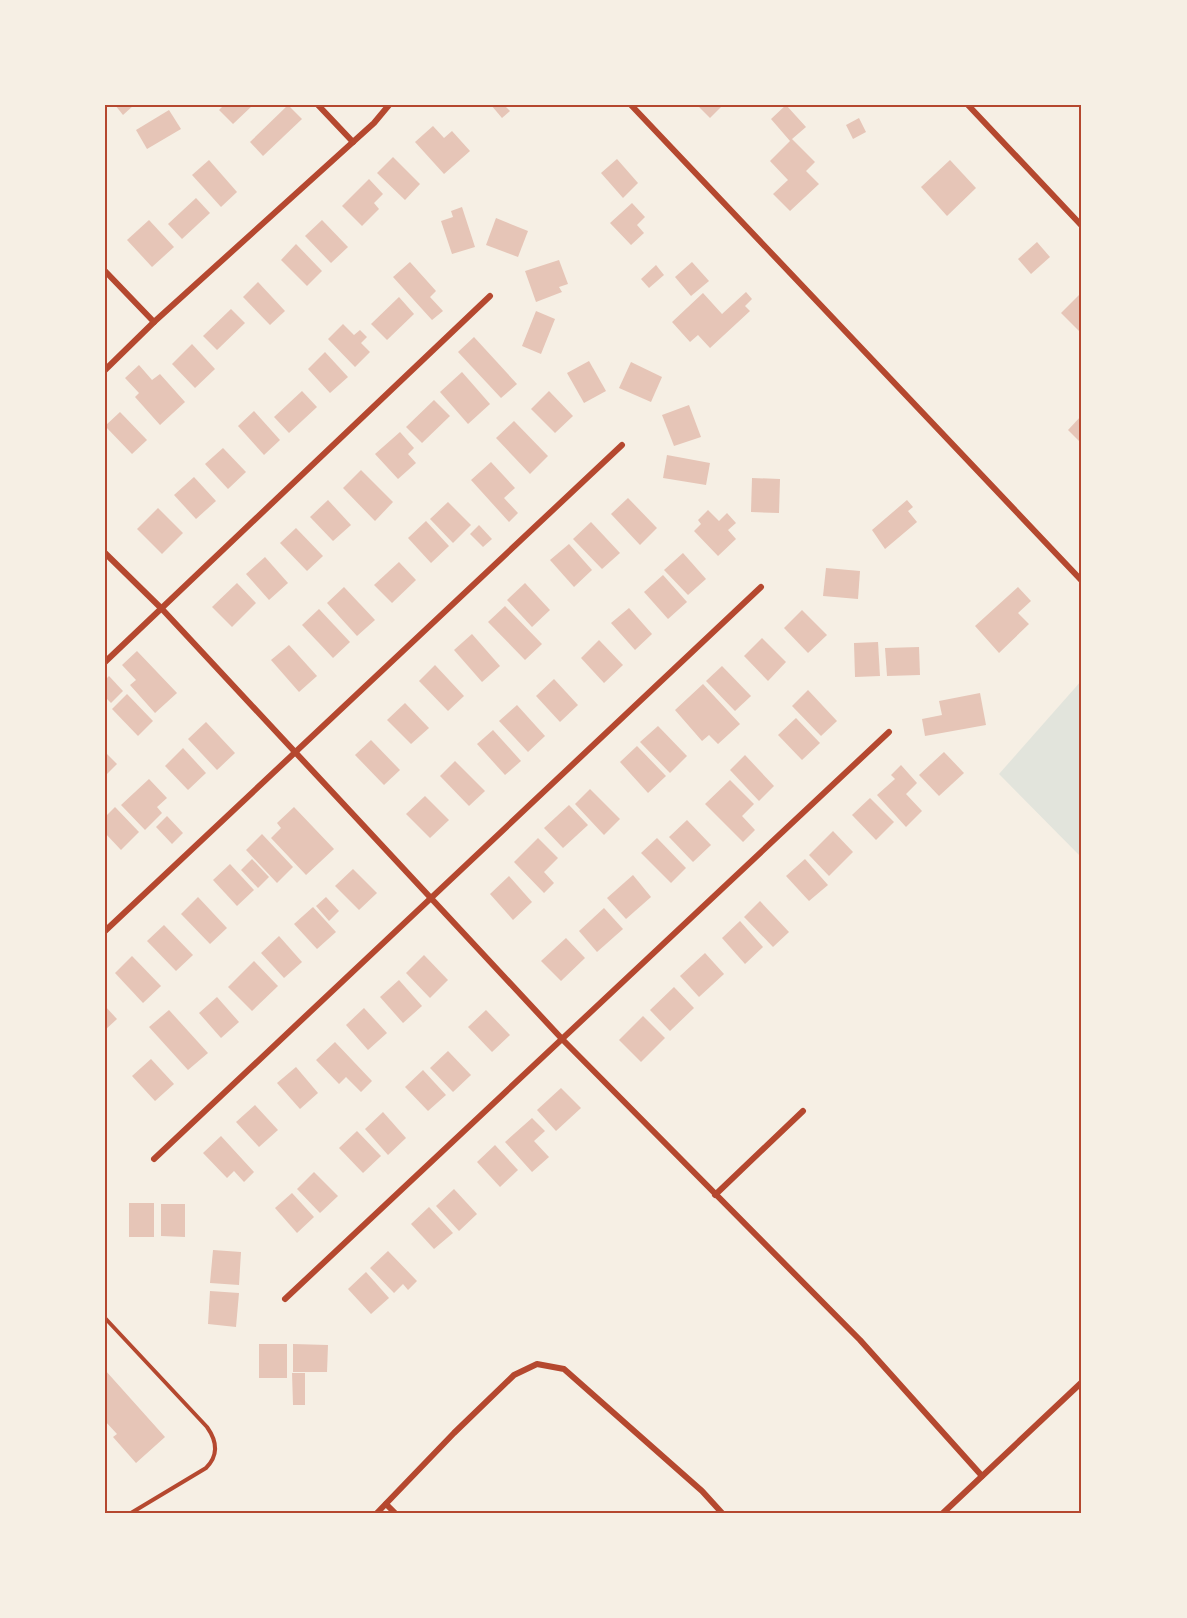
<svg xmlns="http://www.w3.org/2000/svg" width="1187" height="1618" font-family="'IBM Plex Serif',serif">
	<rect width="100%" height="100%" fill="#f6efe4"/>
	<path fill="#e2e4dc" d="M1082,680V858L999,774Z"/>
	<g fill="#e6c5b7">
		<path d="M115,105H134L123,115Z"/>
		<path d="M224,105H253L233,124L219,110Z"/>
		<path d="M288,105L302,119L263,156L250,142Z"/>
		<path d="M491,105H504L510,111L502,118Z"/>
		<path d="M697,105H723L710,118Z"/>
		<path d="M786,105L806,127L792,139L815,162L806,171L819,184L790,211L773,194L788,180L770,161L790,141L771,119Z"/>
		<path d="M169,110L181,129L147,149L136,130Z"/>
		<path d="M859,118L866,132L853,139L846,125Z"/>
		<path d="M433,126L444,138L452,131L470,151L444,174L415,142Z"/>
		<path d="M393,157L420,184L405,200L377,173Z"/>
		<path d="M617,159L638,183L623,198L601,173Z"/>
		<path d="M209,160L237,192L221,207L192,175Z"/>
		<path d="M950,160L976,188L947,216L921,187Z"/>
		<path d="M369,179L383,194L374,203L379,209L362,226L342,206Z"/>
		<path d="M196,198L210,213L182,239L168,224Z"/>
		<path d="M632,203L645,217L637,225L644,233L631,245L610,223Z"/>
		<path d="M462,207L475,247L452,254L441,221L453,217L451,211Z"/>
		<path d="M496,218L528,231L518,257L486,245Z"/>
		<path d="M149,220L174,247L152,267L127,240Z"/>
		<path d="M322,220L348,247L331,263L305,236Z"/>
		<path d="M1037,242L1050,257L1031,274L1018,259Z"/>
		<path d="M296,244L322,271L307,286L281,260Z"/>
		<path d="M559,260L568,284L559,287L562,292L536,302L525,271Z"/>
		<path d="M410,262L436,291L430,297L443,311L432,320L393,277Z"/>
		<path d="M692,262L709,281L691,296L675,277Z"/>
		<path d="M656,265L664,275L649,288L641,279Z"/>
		<path d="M258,282L285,311L270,325L243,297Z"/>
		<path d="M746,292L752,299L745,306L750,311L710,348L698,335L690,342L672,322L703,293L722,314Z"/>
		<path d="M1082,292V334L1061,313Z"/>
		<path d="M399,297L414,314L387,340L371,324Z"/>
		<path d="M231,309L245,323L217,350L203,336Z"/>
		<path d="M536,311L555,319L541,354L522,346Z"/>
		<path d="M343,324L354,335L360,330L367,337L361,343L370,352L355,367L328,339Z"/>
		<path d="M474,337L517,384L501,398L458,352Z"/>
		<path d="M192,344L215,369L195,388L172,364Z"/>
		<path d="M325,352L348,377L330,393L308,369Z"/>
		<path d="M589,361L606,391L584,403L567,373Z"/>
		<path d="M631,362L662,377L651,402L619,388Z"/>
		<path d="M139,365L152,380L160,374L185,402L160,425L135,397L139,393L125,378Z"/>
		<path d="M462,372L490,404L468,424L440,392Z"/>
		<path d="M302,391L317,407L289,433L274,417Z"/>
		<path d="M549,391L573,416L555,433L531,409Z"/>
		<path d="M434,400L450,416L422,443L406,427Z"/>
		<path d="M689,405L701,437L674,446L662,415Z"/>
		<path d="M254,411L280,440L264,455L238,426Z"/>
		<path d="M120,412L147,440L132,454L105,426Z"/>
		<path d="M1082,415V444L1068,430Z"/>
		<path d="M514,421L548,456L530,474L496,438Z"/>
		<path d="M400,432L414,448L408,454L416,463L398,479L375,454Z"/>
		<path d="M223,448L246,472L228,489L205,464Z"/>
		<path d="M667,455L710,463L706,485L663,478Z"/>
		<path d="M491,462L515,488L504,498L518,513L509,522L471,480Z"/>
		<path d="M361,470L393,502L375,521L343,488Z"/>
		<path d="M194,477L216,501L196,519L174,495Z"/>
		<path d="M752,478L780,479L779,513L751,512Z"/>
		<path d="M628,498L657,528L640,545L611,514Z"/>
		<path d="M328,500L351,525L333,541L310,517Z"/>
		<path d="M907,500L913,507L908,511L917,522L885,549L872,530Z"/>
		<path d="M448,502L471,525L453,543L430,519Z"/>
		<path d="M158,508L183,533L162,554L137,529Z"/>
		<path d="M708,510L719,521L727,513L736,523L728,530L736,539L718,556L694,531L701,524L698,520Z"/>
		<path d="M426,521L449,546L431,563L408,538Z"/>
		<path d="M591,522L620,553L602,569L573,539Z"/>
		<path d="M479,525L492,539L483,547L470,534Z"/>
		<path d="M296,528L323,556L307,571L280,543Z"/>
		<path d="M569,544L592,570L574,587L550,560Z"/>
		<path d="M683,553L706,579L688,595L664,570Z"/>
		<path d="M265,557L288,583L269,600L246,574Z"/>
		<path d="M399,562L416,580L392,603L374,585Z"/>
		<path d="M826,568L860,571L858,599L823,596Z"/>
		<path d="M663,575L687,602L668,619L644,592Z"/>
		<path d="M237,583L256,603L232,627L212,607Z"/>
		<path d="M525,583L550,610L532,627L507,600Z"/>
		<path d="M344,587L375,620L357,636L327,603Z"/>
		<path d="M1018,587L1031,601L1018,613L1029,624L999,653L975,626Z"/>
		<path d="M505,606L542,644L525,660L488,622Z"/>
		<path d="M629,608L652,634L635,650L611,623Z"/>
		<path d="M319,609L350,642L333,658L302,625Z"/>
		<path d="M802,610L827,635L808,653L784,628Z"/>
		<path d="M472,634L500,666L482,682L454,650Z"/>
		<path d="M762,638L786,662L768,681L744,656Z"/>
		<path d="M599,640L623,665L604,683L581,658Z"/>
		<path d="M878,642L880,676L855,677L854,643Z"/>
		<path d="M289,645L317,676L299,692L271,660Z"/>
		<path d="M919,647L920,675L887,676L885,648Z"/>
		<path d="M137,651L177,693L155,713L130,685L136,680L122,665Z"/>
		<path d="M435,665L464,696L448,711L419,681Z"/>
		<path d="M722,666L751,696L735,711L706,681Z"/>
		<path d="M109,676L123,691L111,703L105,697V680Z"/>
		<path d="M554,679L578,705L560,722L536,696Z"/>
		<path d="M703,684L740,724L718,744L709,735L702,741L675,710Z"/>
		<path d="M808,690L837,721L821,736L792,706Z"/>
		<path d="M980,693L986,725L925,736L922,719L942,715L939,701Z"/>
		<path d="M127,694L153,721L138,736L112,709Z"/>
		<path d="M405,703L429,728L411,744L387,720Z"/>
		<path d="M517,705L545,736L528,752L499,721Z"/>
		<path d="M796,718L820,743L802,760L778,735Z"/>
		<path d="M206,722L235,753L217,770L188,739Z"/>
		<path d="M658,726L687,756L670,773L640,742Z"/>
		<path d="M493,730L521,761L505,775L477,744Z"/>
		<path d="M371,740L400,770L384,785L355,755Z"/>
		<path d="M637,746L666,776L648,793L620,762Z"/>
		<path d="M183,748L206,773L188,790L165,766Z"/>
		<path d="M105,752L117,764L105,776Z"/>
		<path d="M944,752L964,773L939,796L919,775Z"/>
		<path d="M745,755L774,786L759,801L730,770Z"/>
		<path d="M455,761L485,791L469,806L440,776Z"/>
		<path d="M901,765L917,783L906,794L922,811L906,827L877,795L895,779L891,775Z"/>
		<path d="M149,779L167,798L157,807L162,813L145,830L121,805Z"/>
		<path d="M730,780L754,804L742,816L755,830L743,842L705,804Z"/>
		<path d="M590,789L620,819L604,835L575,804Z"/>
		<path d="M425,796L449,820L430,838L406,814Z"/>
		<path d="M870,798L894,822L876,840L852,815Z"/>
		<path d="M569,805L588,825L563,848L544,828Z"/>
		<path d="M115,807L139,832L121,850L105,833V817Z"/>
		<path d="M294,807L334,849L306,875L271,838L281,828L277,823Z"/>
		<path d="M167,816L183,833L172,844L156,827Z"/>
		<path d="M687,820L711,845L693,862L669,837Z"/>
		<path d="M833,831L853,852L829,876L809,855Z"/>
		<path d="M262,834L293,867L277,883L246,850Z"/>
		<path d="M538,838L558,858L544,872L554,883L544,893L514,862Z"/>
		<path d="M657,838L686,868L671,883L641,853Z"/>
		<path d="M252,859L269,877L258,888L241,870Z"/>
		<path d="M805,859L828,885L809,901L786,876Z"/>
		<path d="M230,864L254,890L237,906L213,880Z"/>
		<path d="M353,869L377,893L359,910L335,886Z"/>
		<path d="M633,875L651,897L626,919L607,898Z"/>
		<path d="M509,876L532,902L513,920L490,894Z"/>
		<path d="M198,897L227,928L210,944L181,914Z"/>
		<path d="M326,897L339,911L329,921L316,906Z"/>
		<path d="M760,901L789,932L773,947L744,917Z"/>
		<path d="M313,907L336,932L317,949L294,924Z"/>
		<path d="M604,908L623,929L597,952L579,931Z"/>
		<path d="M740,921L763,947L745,964L722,938Z"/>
		<path d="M164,925L193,955L176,971L147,941Z"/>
		<path d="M279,936L302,962L284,978L261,953Z"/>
		<path d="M566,938L585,958L561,981L541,961Z"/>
		<path d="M705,953L724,974L699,997L680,976Z"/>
		<path d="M424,955L448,980L430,998L406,973Z"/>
		<path d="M132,956L161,986L143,1003L115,973Z"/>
		<path d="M254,961L278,986L252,1011L228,987Z"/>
		<path d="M399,980L422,1006L403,1023L380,997Z"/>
		<path d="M674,987L694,1008L670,1031L650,1010Z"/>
		<path d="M217,997L239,1022L221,1038L199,1013Z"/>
		<path d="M105,1006L117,1019L105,1030Z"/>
		<path d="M364,1008L387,1033L368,1050L346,1025Z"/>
		<path d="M169,1010L208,1053L188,1070L149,1027Z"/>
		<path d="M486,1010L510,1035L492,1052L468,1027Z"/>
		<path d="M643,1016L665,1038L641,1062L619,1040Z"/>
		<path d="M335,1042L372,1081L361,1092L346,1077L339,1084L316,1060Z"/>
		<path d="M448,1051L471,1075L453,1092L430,1068Z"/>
		<path d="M151,1059L174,1084L155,1101L132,1076Z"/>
		<path d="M296,1067L318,1093L300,1109L277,1083Z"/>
		<path d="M423,1070L446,1095L428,1111L405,1087Z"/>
		<path d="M561,1088L581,1108L556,1131L537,1110Z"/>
		<path d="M255,1105L278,1130L259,1147L236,1122Z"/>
		<path d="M383,1112L406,1138L388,1155L365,1129Z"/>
		<path d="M532,1118L545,1131L534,1141L549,1157L532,1172L505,1142Z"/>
		<path d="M357,1131L381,1156L363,1173L339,1148Z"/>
		<path d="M221,1136L254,1172L244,1182L234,1171L227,1178L203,1153Z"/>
		<path d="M495,1145L518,1170L500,1187L477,1162Z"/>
		<path d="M314,1172L338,1196L320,1213L297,1189Z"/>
		<path d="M454,1189L477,1214L459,1231L436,1206Z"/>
		<path d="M292,1193L314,1217L297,1233L275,1208Z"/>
		<rect x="129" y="1203" width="25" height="34"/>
		<path d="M161,1204H185V1237L161,1236Z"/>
		<path d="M429,1207L453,1233L434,1249L411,1224Z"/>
		<path d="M213,1250L241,1252L239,1285L210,1283Z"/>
		<path d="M388,1251L417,1281L408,1290L403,1284L394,1293L370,1268Z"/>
		<path d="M366,1272L389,1298L371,1314L348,1289Z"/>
		<path d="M210,1291L239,1293L236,1327L208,1324Z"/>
		<rect x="259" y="1344" width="28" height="34"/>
		<path d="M293,1344L328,1345L327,1372H293Z"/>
		<path d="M105,1370L165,1437L136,1463L113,1437L117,1434L105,1421Z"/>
		<path d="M292,1373H305V1405H293Z"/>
	</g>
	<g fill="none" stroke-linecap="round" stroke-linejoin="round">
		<path stroke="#b5482f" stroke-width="4" d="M105,1318L207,1427C217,1441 219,1455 206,1468L131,1513"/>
		<g stroke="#b5482f" stroke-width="6">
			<path d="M318,105L353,142"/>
			<path d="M631,105L1082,581"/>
			<path d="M968,105L1082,226"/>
			<path d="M105,271L154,322"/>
			<path d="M105,370L154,322L374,123L389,105"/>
			<path d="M105,553L162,609L563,1040L860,1340L982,1476"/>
			<path d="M105,662L490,296"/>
			<path d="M105,931L622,445"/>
			<path d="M154,1159L761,587"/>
			<path d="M715,1195L803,1111"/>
			<path d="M285,1299L889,732"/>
			<path d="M386,1504L395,1513"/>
			<path d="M377,1513L454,1433L514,1375L537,1364L564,1369L702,1491L722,1513"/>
			<path d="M943,1513L1082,1382"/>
		</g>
	</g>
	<rect width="1187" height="1618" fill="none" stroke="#f6efe4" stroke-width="213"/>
	<rect x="106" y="106" width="974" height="1406" fill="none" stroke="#b5482f" stroke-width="2"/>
</svg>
